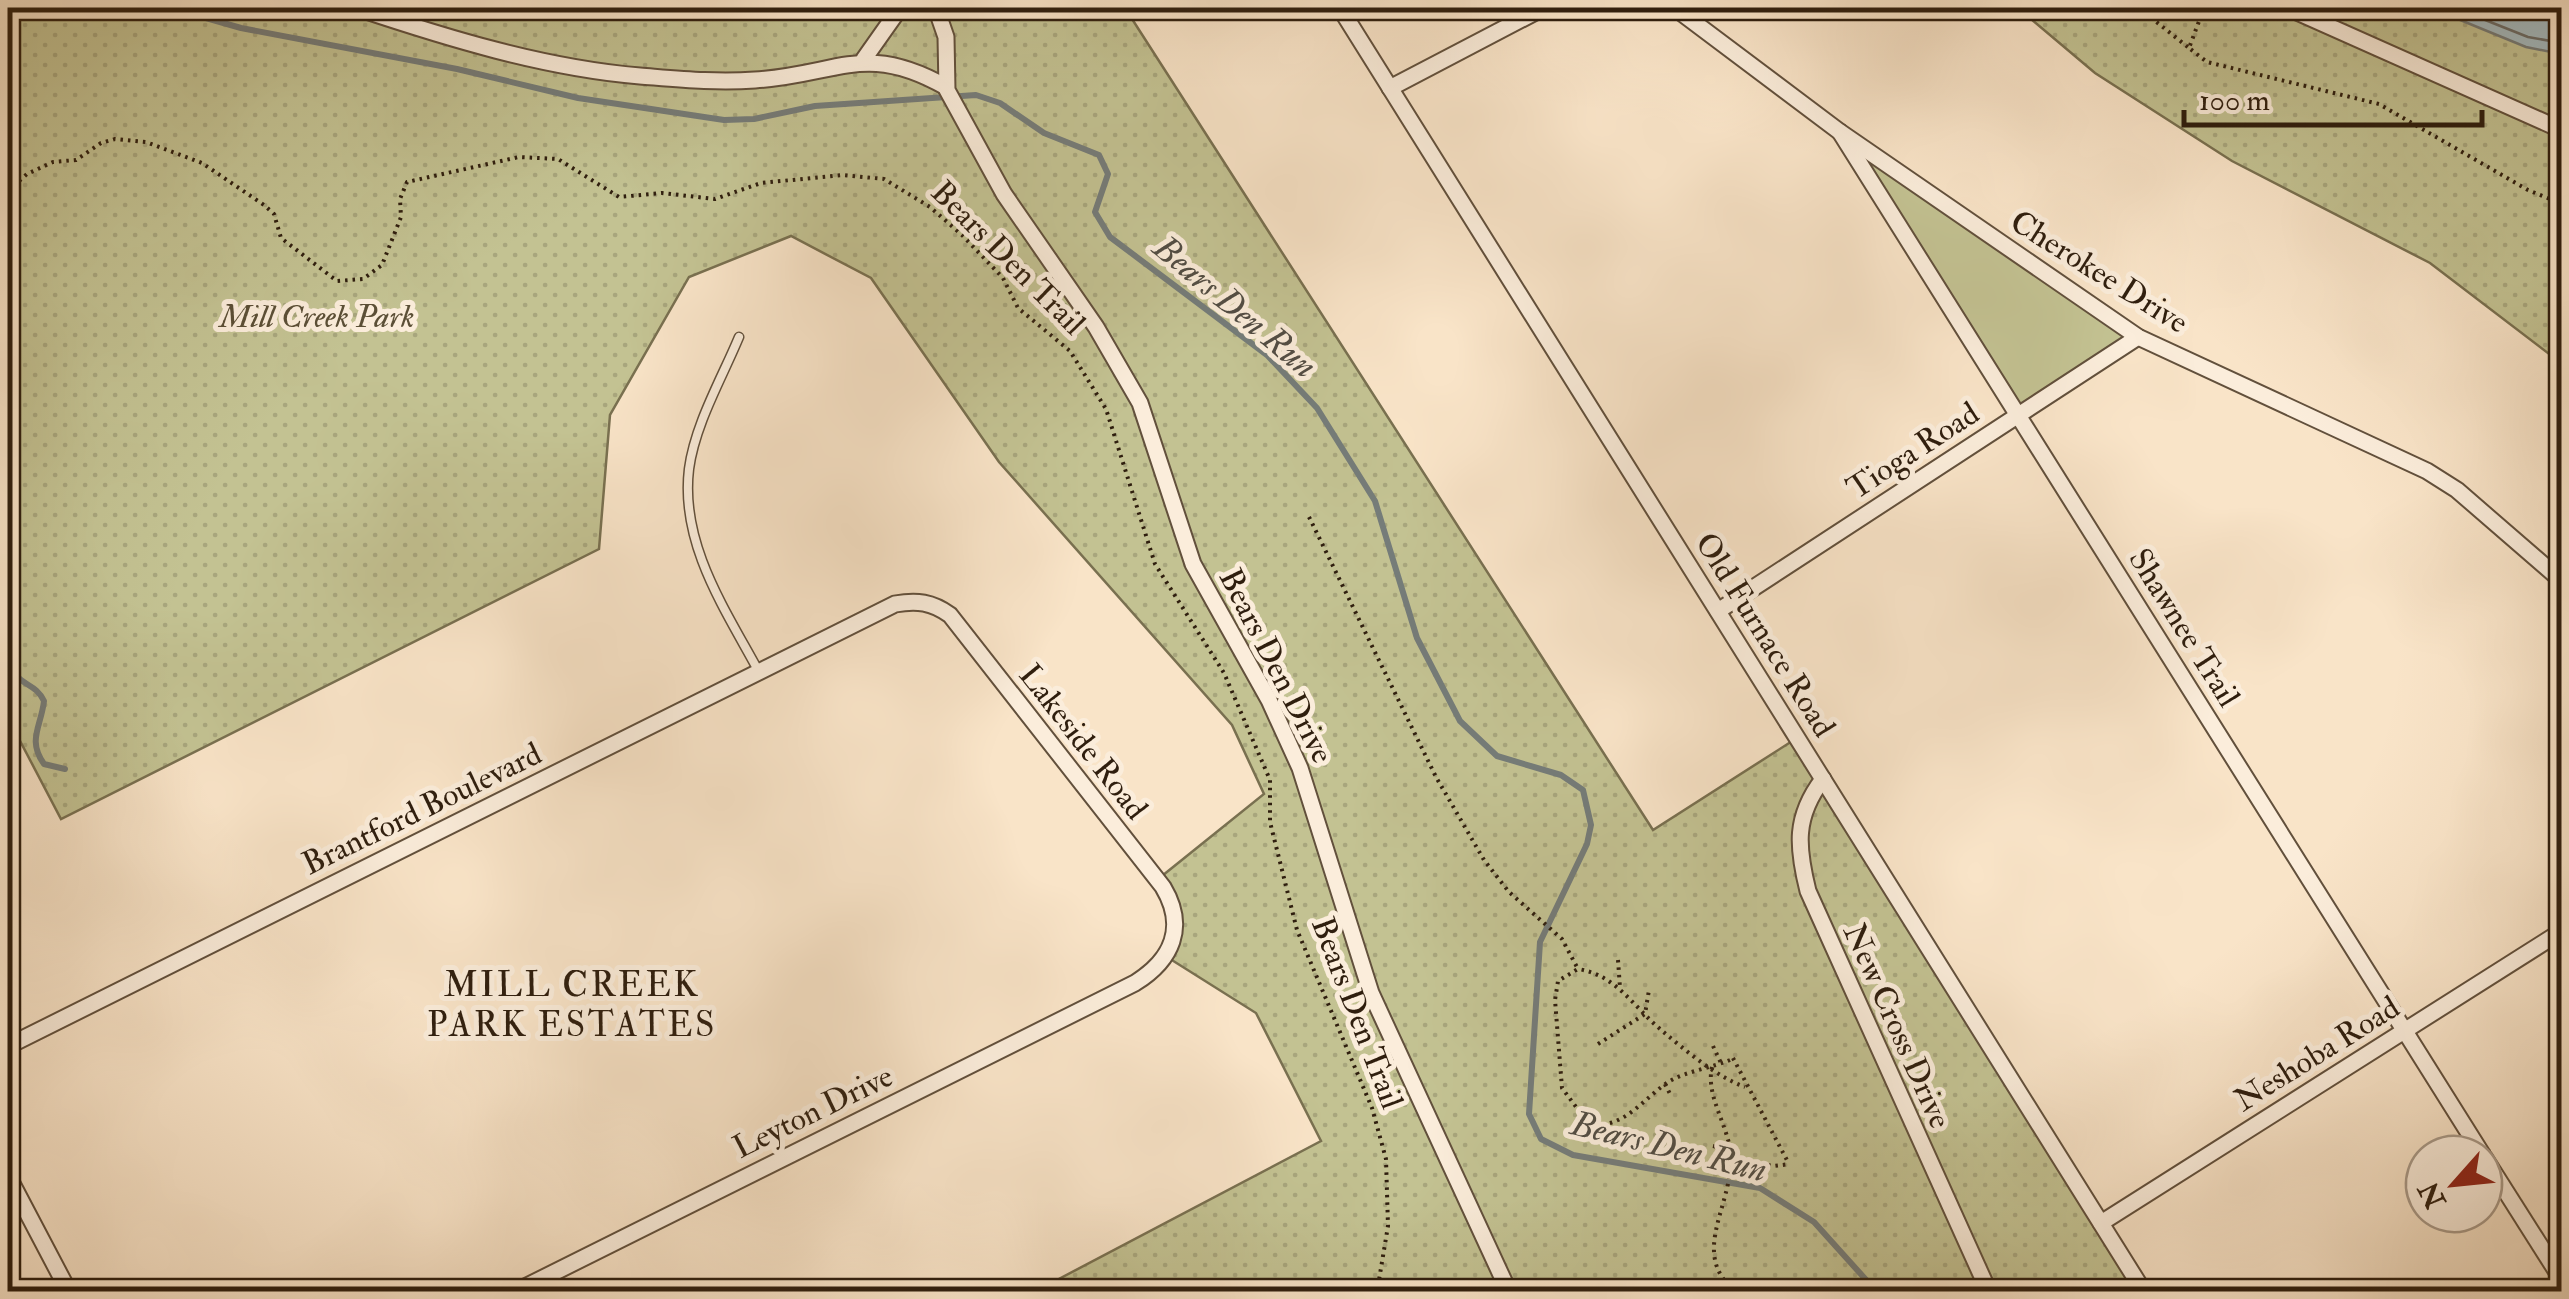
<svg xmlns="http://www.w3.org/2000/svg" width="2569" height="1299" font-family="'IM FELL Double Pica',serif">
	<defs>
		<pattern id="park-dots" width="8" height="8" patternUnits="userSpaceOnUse" patternTransform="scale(2.5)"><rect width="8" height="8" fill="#c3c292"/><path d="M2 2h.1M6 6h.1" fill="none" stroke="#a8a67d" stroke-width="1.8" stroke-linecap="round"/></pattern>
	</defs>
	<rect width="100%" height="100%" fill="#f9e4c8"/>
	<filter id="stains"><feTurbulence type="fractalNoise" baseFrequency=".002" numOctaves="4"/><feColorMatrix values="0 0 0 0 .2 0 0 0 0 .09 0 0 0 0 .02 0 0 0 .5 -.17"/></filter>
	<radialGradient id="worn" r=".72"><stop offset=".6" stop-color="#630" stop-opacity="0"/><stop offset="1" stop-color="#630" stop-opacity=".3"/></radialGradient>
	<path fill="#c3c292" stroke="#797050" stroke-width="2.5" d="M1840,132L2138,337L2018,415Z"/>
	<g fill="url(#park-dots)" stroke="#797050" stroke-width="2.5">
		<path d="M8,8H1125L1653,830L1797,738L2144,1291H1036L1321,1141L1256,1013L1167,957L1175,929L1157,880L1264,794L1232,725L999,462L871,278L791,236L689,277L610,415L599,549L61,819L8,718Z"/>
		<path d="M2018,8H2561V363L2430,263L2232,161L2095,73Z"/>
	</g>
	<path fill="#a4bbc1" stroke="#757c79" stroke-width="2.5" d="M2431,8H2561V54L2526,47Z"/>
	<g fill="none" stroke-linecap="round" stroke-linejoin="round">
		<path stroke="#6a6c68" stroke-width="2.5" d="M2455,8L2528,37L2562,43"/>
		<g stroke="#757c79" stroke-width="6">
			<path d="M171,8L241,28L457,69L578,98L724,120L754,119L815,106L976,95L1000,103L1044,133L1099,155L1108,174L1095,212L1110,237L1267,355L1317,408L1375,501L1417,638L1460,721L1497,756L1561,775L1583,790L1591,825L1587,844L1540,942L1529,1114L1541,1139L1573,1155L1760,1188L1814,1222L1877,1292"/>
			<path d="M8,659C16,688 34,680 44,701C41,727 27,740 44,764L65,769"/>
		</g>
		<g stroke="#62503c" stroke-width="11">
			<path id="service" d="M739,337C722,378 695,424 689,469C680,544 725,609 759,672"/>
		</g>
		<g stroke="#62503c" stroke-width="19">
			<g id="minor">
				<path d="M357,8C447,38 544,68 640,76C678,79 716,83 755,80C838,75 865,41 946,87"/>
				<path d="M936,8L946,37L947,90L1004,194L1096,327L1140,403L1193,564L1269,700L1300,768L1371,993L1509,1292"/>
				<path d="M1340,8L2144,1292"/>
				<path d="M1675,8L1840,132L2138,337L2427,471L2457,490L2562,581"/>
				<path d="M2288,8L2562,130"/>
				<path d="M864,59L900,8"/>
				<path d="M1390,88L1543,8"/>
				<path d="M1840,132L2482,1154"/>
				<path d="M1718,611L2138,337"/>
				<path d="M1823,779C1794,817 1797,847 1808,891L1989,1292"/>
				<path d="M8,1046L895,604C917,600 932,602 950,615L1163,887C1187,927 1172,960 1135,983L515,1292"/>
				<path d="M2484,1157L2562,1280"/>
				<path d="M8,1176L69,1292"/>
				<path d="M2101,1223L2562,931"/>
			</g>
		</g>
		<g stroke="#2f1e0e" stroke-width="4" stroke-dasharray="2.5 5" stroke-linecap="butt">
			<path d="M2139,8L2189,48"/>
			<path d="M2204,8L2189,48L2207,62L2379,104L2528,190L2562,204"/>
			<path d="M8,191L27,174L53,162L76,160L101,143L115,139L146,142L202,163L264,205L274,214L281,238L337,281L363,279L382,265L401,217L400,199L407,182L519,157L558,159L619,197L662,193L715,199L761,183L843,175L884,179L930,207L962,235L1003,278L1018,308L1070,351L1106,409L1155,564L1224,673L1270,780V822L1297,930L1372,1108L1386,1159L1388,1226L1377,1292"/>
			<path d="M1309,517L1436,777L1484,860L1509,892L1562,939L1578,969"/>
			<path d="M1618,960L1620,988"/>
			<path d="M1598,1044L1645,1014L1649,990"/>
			<path d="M1713,1046L1721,1063"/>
			<path d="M1733,1058L1789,1164"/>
			<path d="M1730,1060C1711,1068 1687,1071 1670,1081C1645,1096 1623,1132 1588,1123L1562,1088L1555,1000L1558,981L1578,969C1616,975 1633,1006 1660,1029C1685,1050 1715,1076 1745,1087"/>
			<path d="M1712,1067C1705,1098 1731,1128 1731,1160C1730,1210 1690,1255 1736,1292"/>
			<path d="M1665,1084L1671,1096"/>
			<path d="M1713,1146L1728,1149"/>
			<path d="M1731,1159L1774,1166L1790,1164"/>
		</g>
		<use href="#service" stroke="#fbeddb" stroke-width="8"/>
		<use href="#minor" stroke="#fbeddb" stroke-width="15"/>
	</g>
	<g text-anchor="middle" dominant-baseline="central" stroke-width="10" stroke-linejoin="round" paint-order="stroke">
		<g font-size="32" fill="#2f1e0e" stroke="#fbeddb">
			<text transform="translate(1008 258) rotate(45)">Bears Den Trail</text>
			<text transform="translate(2099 272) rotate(32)">Cherokee Drive</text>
			<text transform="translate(1913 451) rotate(-33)">Tioga Road</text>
			<text transform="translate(2184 628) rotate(58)">Shawnee Trail</text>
			<text transform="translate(1765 635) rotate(58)">Old Furnace Road</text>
			<text transform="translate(1276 666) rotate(63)">Bears Den Drive</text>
			<text transform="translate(1083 742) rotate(52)">Lakeside Road</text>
			<text transform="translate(422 809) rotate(-26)">Brantford Boulevard</text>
			<text transform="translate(1357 1013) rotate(69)">Bears Den Trail</text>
			<text transform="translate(1897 1026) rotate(66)">New Cross Drive</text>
			<text transform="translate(2317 1054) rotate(-32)">Neshoba Road</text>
			<text transform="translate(813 1112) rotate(-26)">Leyton Drive</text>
		</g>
		<g font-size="32" font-style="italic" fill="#5b4f36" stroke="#fbeddb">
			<text x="317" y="317">Mill Creek Park</text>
		</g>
		<g font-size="35" font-style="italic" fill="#524d44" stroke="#fbeddb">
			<text transform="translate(1235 307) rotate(40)">Bears Den Run</text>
			<text transform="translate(1669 1147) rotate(14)">Bears Den Run</text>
		</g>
		<g font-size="35" letter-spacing="2.5" fill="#2f1e0e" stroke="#fbeddb">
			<text x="572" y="985">MILL CREEK<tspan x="572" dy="40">PARK ESTATES</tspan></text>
		</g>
	</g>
	<rect width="2569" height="1299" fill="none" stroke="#f9e4c8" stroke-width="40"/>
	<rect x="10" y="10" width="2549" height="1279" fill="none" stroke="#2f1e0e" stroke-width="5"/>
	<rect x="20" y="20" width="2529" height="1259" fill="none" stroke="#2f1e0e" stroke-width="2.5"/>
	<g transform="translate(2454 1184) rotate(243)"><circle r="48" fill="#fbeddb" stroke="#a99a89" stroke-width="2.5"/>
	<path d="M0-8L18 38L0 25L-18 38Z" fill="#8f2418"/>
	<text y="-15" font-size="28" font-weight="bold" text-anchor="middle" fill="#2f1e0e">N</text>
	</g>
	<path d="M2184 110v15h298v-15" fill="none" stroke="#2f1e0e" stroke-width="5"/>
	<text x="2199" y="110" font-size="30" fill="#2f1e0e" stroke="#fbeddb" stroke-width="8" paint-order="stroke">100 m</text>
	<rect width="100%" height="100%" filter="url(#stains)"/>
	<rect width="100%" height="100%" fill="url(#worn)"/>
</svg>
